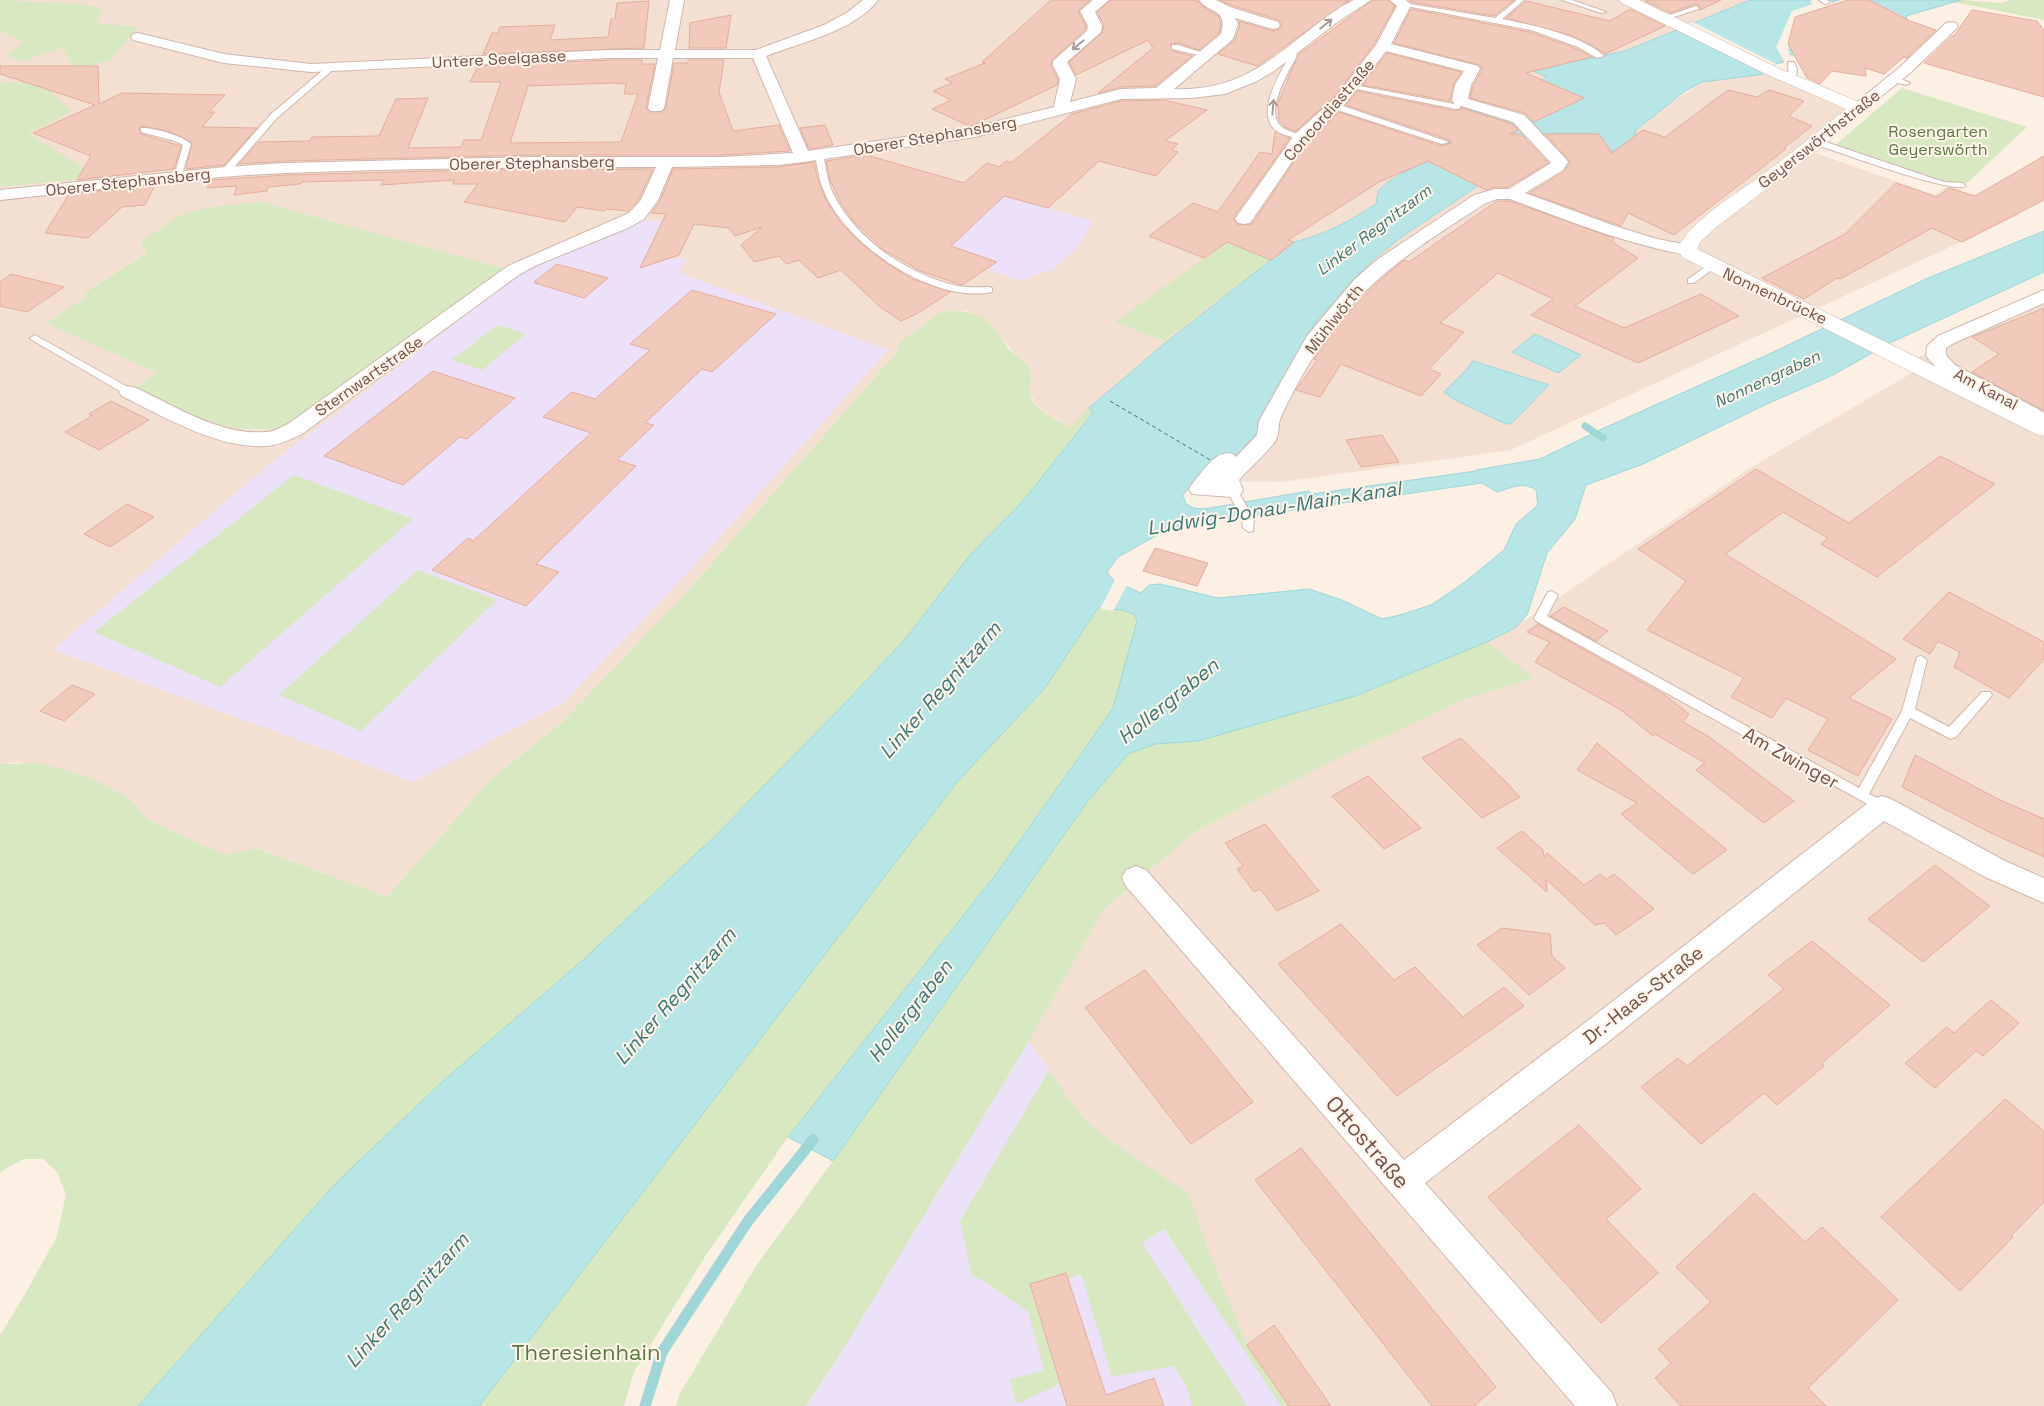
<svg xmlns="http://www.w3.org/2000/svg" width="2044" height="1406" font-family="'Space Grotesk',sans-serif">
	<rect width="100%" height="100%" fill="#fcefe4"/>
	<g fill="#f4e0d2" fill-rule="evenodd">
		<path d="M0,0H1750L1625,51L1581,60H1565L1529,69L1548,77L1527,86L1584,98L1550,115L1531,118H1520L1474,107L1449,141V146L1436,158L1398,174L1378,191L1376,204L1358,216L1311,238L1294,242L1165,343L1123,378L1070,427L1044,412L1035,403L1029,390L1030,371L986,320L968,311H945L934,315L920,329L901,340L897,352L685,594L562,722L491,779L387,897L257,848L225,855L147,819L140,811L19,762L0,764ZM261,202L505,269L264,430L246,431L135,387L158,373L47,323L88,296L83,293L147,253L141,242L209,208Z"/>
		<path d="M1765,74L1849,111L1804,149L1935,195L1948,185L2019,215L1511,450L1282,482L1240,481L1271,397L1316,322L1345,288L1374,259L1403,236L1478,186L1497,146L1540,134H1599L1608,147L1636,135L1635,132L1665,107L1702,82Z"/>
		<path d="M2044,291V1406H806L838,1358L1029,1041L1103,910L1196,831L1343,756L1465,699L1533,678L1487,642L1530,617L1750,468L1917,370L1906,364Z"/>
	</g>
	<g fill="#ece1f8">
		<path d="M973,175L1023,201L1093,221L1080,245L1053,269L1020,281L950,256L924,209L965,183Z"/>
		<path d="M643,220L662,222L645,257L687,259L679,273L888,350L683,578L563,703L413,782L53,650L266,467L528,268Z"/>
		<path d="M1029,1041L1082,1117L1109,1140L1189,1194L1212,1260L1247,1345L1289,1406H806L838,1358Z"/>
	</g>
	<g fill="#d8e9c2">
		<path d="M0,0L77,4L103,8L96,23L138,27L110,61L74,68L63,48L21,61L6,56L24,42L0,31Z"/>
		<path d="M1961,0L2001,3L2010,0H2044V20L1954,2Z"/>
		<path d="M54,80L53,95L72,111L28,134L91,172L81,179L0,187V83Z"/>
		<path d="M1902,88L2027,127L1967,183L1944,182L1928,179L1834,146Z"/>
		<path d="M261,202L506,269L289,424C235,443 183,409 135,387L157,373L46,323L88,296L82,294L147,253L140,242C156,232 172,218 191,212C213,205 238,205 261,202Z"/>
		<path d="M1227,242L1271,260L1164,341L1115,322Z"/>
		<path d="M945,311C965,310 983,313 996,330C1001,336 1004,343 1009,349C1016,356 1027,361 1030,371C1034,384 1025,391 1035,404C1044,415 1058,420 1070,427L1089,408L1093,413L1023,501L970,555L907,637L850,698L714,837L583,960L442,1082L335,1184L138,1406H0V1335L24,1296L57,1236L66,1194L57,1172L43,1159H24L0,1172V764L39,763L92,778L130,799L147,819L225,855L256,848L387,897L491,779L562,722L685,594L897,352L901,340L920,329L934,315Z"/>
		<path d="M497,325L526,334L482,370L452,360Z"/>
		<path d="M294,475L413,519L220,687L94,632Z"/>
		<path d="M418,570L497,600L361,731L279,695Z"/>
		<path d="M1098,608L1122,610L1134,614L1137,621L1113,708L997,873L788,1137L704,1258L634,1372L624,1406H479L957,782L1045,688Z"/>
		<path d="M1487,642L1534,678L1465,699L1343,756L1196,831L1103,910L1029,1041L838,1358L806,1406H676L679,1395L756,1266L833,1161L1088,801L1128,754L1155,744L1198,741L1355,696Z"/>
		<path d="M1049,1070L1082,1117L1109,1140L1189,1194L1212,1260L1247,1345L1289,1406H1281L1164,1229L1142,1243L1247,1406H1192L1185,1383L1173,1366L1112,1377L1081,1274L1068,1279L1066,1273L1030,1285L1060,1384L1017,1404L1009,1380L1044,1370L1028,1312L982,1280L972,1276L960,1221Z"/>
	</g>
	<g fill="#b8e5e5" stroke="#9fd6d7" fill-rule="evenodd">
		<path d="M1750,0H1839L1832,2L1836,4L1881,7L1869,0H1961L1906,16L1907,20L1794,55L1779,53L1784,62L1776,64L1765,74L1702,82L1685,91L1635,131L1637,140L1617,150L1592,157L1607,146L1599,134H1540L1498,146L1478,186L1403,236L1374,259L1345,288L1316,322L1259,420V431L1231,461L1192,485L1183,495L1186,504L1194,508L1204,509L1309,491L1312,494L1476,471V470L1540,459L1604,428L1767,355L1928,278L2044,231V272L1892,342L1831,376L1767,404L1643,464L1586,485L1575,519L1547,553L1527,615L1515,628L1487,642L1355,696L1198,741L1155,744L1128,754L1088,801L833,1161L788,1137L997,873L1091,740L1113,708L1137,621L1134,614L1122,610L1098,608L1045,688L957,782L479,1406H138L335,1184L442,1082L583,960L714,837L850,698L907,637L970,555L1023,501L1093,413L1089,408L1165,343L1294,242C1324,235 1350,221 1376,204L1378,191C1399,169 1427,166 1449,146V141L1474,107L1506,119L1531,118L1550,114L1583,98L1527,86L1547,77L1528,69L1565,60H1581L1625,51ZM1791,33L1817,37L1810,49L1788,45ZM1482,483L1497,492C1511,488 1523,481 1536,490L1538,505L1516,524L1504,550L1465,582L1431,605L1400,615L1382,619L1342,600L1309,589L1218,598L1160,584L1149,585L1141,593L1114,581L1107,572L1118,557L1161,533L1176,527Z"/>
		<path d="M1535,334L1581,355L1558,373L1512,352Z"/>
		<path d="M1473,361L1549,385L1511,424H1506L1453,399L1444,392L1467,369Z"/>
	</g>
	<g fill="#fcefe4">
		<path d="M1813,0H1827L1836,4L1802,15L1791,33L1788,51L1791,57L1782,56L1786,63L1784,62L1776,47L1792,11L1813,4L1810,1Z"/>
		<path d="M1693,22L1776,64L1765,74L1678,30Z"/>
		<path d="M1115,580L1127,585L1113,611L1100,609Z"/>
	</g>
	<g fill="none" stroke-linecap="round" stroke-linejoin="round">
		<path stroke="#9fd6d7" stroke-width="7" d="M1585,426L1603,438"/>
		<path stroke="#9fd6d7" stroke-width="11" d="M645,1406L662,1352L748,1221L813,1140"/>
		<path stroke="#3d7879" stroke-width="1" stroke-dasharray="4 3" stroke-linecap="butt" d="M1110,401L1212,461"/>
	</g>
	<g fill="#f1cabc" stroke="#e4ad9c" fill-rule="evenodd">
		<path d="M1051,0H1090L1078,11L1086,26L1085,30L1051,61V66L1058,79L1057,85L974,125L969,126L932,109L951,100L933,91L952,83L945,79L985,63L982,62Z"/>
		<path d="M1111,0H1197L1203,6L1219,17L1221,26L1219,33L1199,50L1179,43L1171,44L1172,51L1192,56L1155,86L1121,87L1098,93L1153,48L1148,40L1076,75L1069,62L1102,33L1104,25L1097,12Z"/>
		<path d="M1220,0H1350L1257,66L1218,54L1235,40L1240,25L1239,21L1272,31L1280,29L1282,24L1279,20L1231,5Z"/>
		<path d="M1373,0H1388L1395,6L1374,44L1334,97L1296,131L1285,127L1279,120L1278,103L1298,55Z"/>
		<path d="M1409,0H1514L1494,16L1411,2Z"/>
		<path d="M1646,0H1721L1700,10V6L1695,4L1670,13L1645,1Z"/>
		<path d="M1848,0H1869L1910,21L1936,30L1907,58L1904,57L1884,74L1865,68L1866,76L1832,71L1820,84L1807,78L1788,44L1795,17Z"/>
		<path d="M649,1L644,48L483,54L492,33H498L500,27L555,25L550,40L608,37L611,19H615L617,3Z"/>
		<path d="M1526,1L1610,21L1630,9L1665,26L1605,54L1595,47L1570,35L1506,18Z"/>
		<path d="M1411,9L1530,32L1577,49L1592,57L1526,73L1584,98L1534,122L1525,113L1470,98L1473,86L1482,70L1480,65L1394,43Z"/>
		<path d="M1972,10L2037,21L2044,30V97L1924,63L1952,36H1954Z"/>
		<path d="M731,15L726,48H689L690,23Z"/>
		<path d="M1387,53L1461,72L1453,85L1450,101L1362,85Z"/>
		<path d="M609,60H642V64H655L646,108L651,113H661L666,108L674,63H688V60H724L719,92L733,131L779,125L790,151L723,155H535L285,161L239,164L259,142L310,141L312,137L379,136L396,99L428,98L408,148L461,147L464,140H481L501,82H470L478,66ZM612,83L626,84L624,94H638L621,142L510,143L528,86Z"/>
		<path d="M0,66H98L99,104L122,93L225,95L209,112H215L202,127L257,128L224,165L186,169L192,143L168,131L141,126L139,128L141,134L181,146L174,169L77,180L91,156L33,133L95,105L0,74Z"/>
		<path d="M1728,90L1757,97L1769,90L1804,101L1789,116L1812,126L1784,148L1786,149L1674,235L1628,213L1621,226L1529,193L1564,172L1570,163L1567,158L1545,134H1599L1612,153L1643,130L1665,137Z"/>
		<path d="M1357,91L1456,111L1462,108L1512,124L1518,130L1510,134H1521L1548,163L1508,187H1495L1486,190L1428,161L1379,182L1288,240L1294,242L1271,260L1227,242L1204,258L1149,236L1193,203L1218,212L1260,152L1272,154L1275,131L1290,138L1233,218L1238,225L1252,224L1308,141L1339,112L1441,146L1451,143L1450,140L1346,105Z"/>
		<path d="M1164,100L1207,110L1165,141L1178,144L1172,150L1178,152L1156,176L1099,161L1048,208L1004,196L951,246L997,262L962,285L920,271L884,250L854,222L842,205L830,180L826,161L866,155L964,183L987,163L999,167L1006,161L1011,163L1072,114L1121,101Z"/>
		<path d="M825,125L833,145L809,149L800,128Z"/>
		<path d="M2044,156V200L1962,242L1932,228L1840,279L1837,278L1804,299L1762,278L1845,234L1896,183L1937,197L1949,188L1975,196Z"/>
		<path d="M814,162L817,177L826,200L841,223L862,244L886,263L912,279L951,292L916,314L901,321L880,307L841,270L818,278L799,260L786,264L779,256L754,262L741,245L762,227L735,236L729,228L694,224L679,255L640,268L666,214L651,213L660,201L673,169L778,167Z"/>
		<path d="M653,169L639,199L628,211L607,209L604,211L577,207L565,222L464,202L478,184H453L454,180L381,185L384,180L302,182L300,184L268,187L267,191L234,195L237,186L207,188L211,180L286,175L471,170Z"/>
		<path d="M155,185L145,205L122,207L88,238L45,233L69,194Z"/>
		<path d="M1497,201H1510L1614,238L1612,242L1638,258L1575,306L1624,328L1701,294L1739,316L1638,363L1531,315L1553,299L1498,273L1440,323L1464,332L1429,369L1441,374L1421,396L1341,364L1320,397L1296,390L1317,360L1314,359L1320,350L1343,318L1379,281L1404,260L1409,262Z"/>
		<path d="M557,264L608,278L584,298L535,283L537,282H534Z"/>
		<path d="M11,274L64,287L27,312L0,306V282Z"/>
		<path d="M692,290L776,314L712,372L702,369L645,423L654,425L617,460L636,466L536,564L559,572L526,606L432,570L468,538L473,541L591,433L543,417L572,392L595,399L650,350L630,344Z"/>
		<path d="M2044,308V411L1972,372L1999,354L1972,337Z"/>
		<path d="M433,371L515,398L467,439L460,437L403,485L324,456Z"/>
		<path d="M111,401L149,420L99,450L65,432L92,416L89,414Z"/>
		<path d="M1382,435L1399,462L1361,467L1346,440Z"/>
		<path d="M1940,456L1995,484L1877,577L1821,544L1828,538L1783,512L1725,554L1896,659L1849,698L1892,719L1858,776L1808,750L1828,719L1786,698L1772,718L1731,697L1744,678L1647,630L1686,581L1638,549L1756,469L1849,523Z"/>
		<path d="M127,504L154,517L110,547L84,534Z"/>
		<path d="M1155,548L1208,563L1197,586L1143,571Z"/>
		<path d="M1949,592L2044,642V659L2009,698L1954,667L1960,652L1938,641L1930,654L1903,639Z"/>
		<path d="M1564,607L1608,631L1596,641L1550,616Z"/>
		<path d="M1538,624L1665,695L1689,714L1683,722L1708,736L1794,801L1764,823L1696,770L1705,763L1655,734L1653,736L1621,710L1535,662L1550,642L1527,632Z"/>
		<path d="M72,685L95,694L64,721L40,711Z"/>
		<path d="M1461,738L1506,782L1520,797L1482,818L1422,758Z"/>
		<path d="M1597,743L1655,791L1727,850L1693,874L1621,814L1637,803L1577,770Z"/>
		<path d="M1915,755L2000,800L2044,819V857L1989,832L1902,787Z"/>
		<path d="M1368,776L1421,828L1384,849L1332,796Z"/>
		<path d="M1265,824L1319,891L1277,911L1260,889L1254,892L1237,869L1243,866L1225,843Z"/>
		<path d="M1522,831L1543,850L1544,857L1547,853L1584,885L1600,874L1606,879L1614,874L1654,909L1616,935L1604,923L1595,925L1546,879L1547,892L1497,848Z"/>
		<path d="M1935,865L1990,906L1923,962L1868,919Z"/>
		<path d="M1341,924L1394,980L1415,967L1463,1017L1504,987L1524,1006L1397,1096L1278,964Z"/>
		<path d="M1502,928L1550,934L1552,956L1565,968L1529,995L1477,945Z"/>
		<path d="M1812,941L1890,1005L1822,1063L1824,1066L1777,1105L1764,1093L1701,1144L1641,1087L1678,1058L1687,1066L1784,989L1768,975Z"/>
		<path d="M1145,970L1253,1102L1191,1144L1085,1007Z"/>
		<path d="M1991,1000L2019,1023L1983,1056L1976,1051L1935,1088L1905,1063L1947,1027L1954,1033Z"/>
		<path d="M2005,1099L2044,1131V1202L2011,1236L2013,1237L1960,1291L1881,1217Z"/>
		<path d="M1579,1125L1641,1189L1606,1219L1658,1273L1601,1323L1488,1197Z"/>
		<path d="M1301,1148L1496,1387L1474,1406H1432L1255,1180Z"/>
		<path d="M1754,1193L1805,1242L1822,1227L1898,1300L1808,1388L1826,1406H1681L1655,1378L1671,1363L1658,1349L1711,1302L1676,1267Z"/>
		<path d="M1066,1273L1106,1395L1154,1378L1164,1406H1067L1030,1284Z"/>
		<path d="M1274,1325L1331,1406H1289L1247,1345Z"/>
	</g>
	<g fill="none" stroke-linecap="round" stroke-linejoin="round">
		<g stroke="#cfb8ad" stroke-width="2">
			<g id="service">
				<path d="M1517,0H1524L1502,19C1532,25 1581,35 1604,56L1597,58L1578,47L1531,30L1401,5L1404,3L1495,18Z"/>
				<path d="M1562,0H1572L1606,12L1601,13Z"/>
				<path d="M1819,0H1827L1830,3L1825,4Z"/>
				<path d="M1696,6L1699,8L1698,9L1665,20L1661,18Z"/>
				<path d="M1172,45H1178L1210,55L1206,57L1172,49Z"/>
				<path d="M1288,51H1294L1297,56C1289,71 1263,113 1282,127C1288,132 1297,133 1304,135V139H1301C1294,137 1285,136 1278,132C1253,116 1280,74 1289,56Z"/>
				<path d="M1788,62H1794L1797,69L1796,82L1789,80Z"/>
				<path d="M328,66L335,68L277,118L228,174H222V170L271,114Z"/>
				<path d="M1891,77H1897L1910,83L1906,85L1891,81Z"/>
				<path d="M1349,84L1454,104L1457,99L1464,101L1459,109H1456L1352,88H1349Z"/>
				<path d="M1331,104H1337L1449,142L1442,144L1331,108Z"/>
				<path d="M141,128C153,127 183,136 191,144L181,178L174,176L183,145L175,141L141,132Z"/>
				<path d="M1814,140H1820L1944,182L1962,183L1966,186C1954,195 1836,151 1814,144Z"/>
				<path d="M816,153L823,155C826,166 827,178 831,189C852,237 907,275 958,286C968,288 979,287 989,287L992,288V292C930,305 832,237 819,176C818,169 815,160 816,153Z"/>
				<path d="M1711,263L1714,264V268L1694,283H1688V279Z"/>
				<path d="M35,335L133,390L134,392L133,394H125L32,340L30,338Z"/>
				<path d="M1232,486L1236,488L1254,519L1253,531L1249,532L1243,528L1242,519L1227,490Z"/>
				<path d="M1552,591L1558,595L1547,616L1859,788L1902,711L1917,657L1921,656L1927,660L1915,709L1949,727L1982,692H1990L1992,695L1956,737L1951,739L1910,718L1869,794L1887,803L1889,807L1887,811L1882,812L1536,621L1534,618L1548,592Z"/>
			</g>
		</g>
		<g stroke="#cfb8ad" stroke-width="2">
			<g id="minor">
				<path d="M670,0H684L675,50H756L824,25L848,12L863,0H878C856,30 800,43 766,56L808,151L974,127L1054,107L1060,79L1053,65V61L1087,31L1088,26L1080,11L1093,0H1109L1095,12L1102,26L1101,32L1067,62L1076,79L1070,102L1121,89L1156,88L1221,34C1228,8 1211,15 1199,0H1216L1230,7L1278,22L1280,25L1278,28L1273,29L1235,18L1238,24L1233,39L1174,89C1252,92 1283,45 1342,6L1354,0H1371L1336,23L1274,71L1257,81L1225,94L1191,98L1121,99L975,137L803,162L778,165L672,167L658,200L644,219L628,228L537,265L520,274L302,434C291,439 279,445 266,446C218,449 164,417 122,396L119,392L122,388L129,386L136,388C175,406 221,436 266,432C274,432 281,427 288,424L508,266L629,213L641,200L656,167C533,167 409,168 286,173C190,177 95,190 0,200V190L225,167L285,163L535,157H723L793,153L753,58H673L664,108L661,111H651L648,108L658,58H609L311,72L224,63L133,40L131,37L133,34L138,33L224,54L311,64L609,50H660Z"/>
				<path d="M1390,0H1406L1411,5L1391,44L1478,66L1480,69L1471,85L1468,99L1524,115L1566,159L1568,162L1563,170L1525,193L1615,226L1657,239L1693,246L1696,250L1693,254L1687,255C1626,244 1568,221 1510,199H1497L1486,203C1425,242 1366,278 1325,339C1308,364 1292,392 1280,419C1278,425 1279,432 1277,438C1272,449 1248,469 1239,480L1243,490L1240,495L1232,497L1192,494L1189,489L1192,484C1204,471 1215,449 1233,454L1236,457L1257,435L1259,421L1307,336L1355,279L1378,259L1474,195L1495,189H1509L1551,163L1513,122L1455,104L1452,101L1455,85L1464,71L1386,51L1345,104L1307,140L1250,223L1244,224L1238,223L1235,219L1295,134L1335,98L1376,45L1397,6Z"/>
				<path d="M1951,22L1956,23L1958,26L1956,29L1910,73L1863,111H1853L1850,108L1853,105L1900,67L1946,23Z"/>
				<path d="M2044,290V303L1952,344L1946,348V355L1955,365L2038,409L2044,413V430L2037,429L2024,417L1941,373L1926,356L1927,346L1938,336Z"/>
				<path d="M1882,796L1891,799L2005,861L2044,878V903L1985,877L1884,821L1608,1042L1425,1183L1612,1393L1617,1406H1575L1126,886L1122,878L1126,870L1136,866L1146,870L1404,1160L1586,1022L1873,799Z"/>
			</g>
		</g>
		<g stroke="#cfb8ad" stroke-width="1">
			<path id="tertiary" d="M1619,0H1639L1780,69L1864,104L1867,108L1823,146L1715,228L1700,242L1697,249L2044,420V436L2036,434L1684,258L1677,250C1689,221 1739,192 1765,173C1792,152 1820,131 1846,109L1768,75L1622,3Z"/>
		</g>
		<use href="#service" fill="#fff" fill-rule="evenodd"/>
		<use href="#minor" fill="#fff" fill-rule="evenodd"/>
		<use href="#tertiary" fill="#fff" fill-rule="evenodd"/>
	</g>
	<defs><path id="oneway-shaft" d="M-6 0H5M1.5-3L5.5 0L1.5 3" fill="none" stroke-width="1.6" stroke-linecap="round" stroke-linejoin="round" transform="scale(1.25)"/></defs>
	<g stroke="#ac9892">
		<use href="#oneway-shaft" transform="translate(1326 24) rotate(-39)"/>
		<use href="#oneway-shaft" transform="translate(1078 45) rotate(141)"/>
		<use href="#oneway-shaft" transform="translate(1273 107) rotate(-85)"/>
	</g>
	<g text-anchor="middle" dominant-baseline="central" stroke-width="4" stroke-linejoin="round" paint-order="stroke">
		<g font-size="16" fill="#74534a" stroke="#fff4ea">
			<text transform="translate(499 59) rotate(-3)">Untere Seelgasse</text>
			<text transform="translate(1329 110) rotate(-49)">Concordiastraße</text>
			<text transform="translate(935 136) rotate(-10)">Oberer Stephansberg</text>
			<text transform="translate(1819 139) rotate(-38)">Geyerswörthstraße</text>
			<text transform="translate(532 163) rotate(-1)">Oberer Stephansberg</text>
			<text transform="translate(128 182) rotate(-6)">Oberer Stephansberg</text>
			<text transform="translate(1775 296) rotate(25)">Nonnenbrücke</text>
			<text transform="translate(1334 319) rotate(-52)">Mühlwörth</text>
			<text transform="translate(369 376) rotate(-35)">Sternwartstraße</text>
			<text transform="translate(1986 389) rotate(28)">Am Kanal</text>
		</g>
		<g font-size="16" fill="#5a7a42" stroke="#fff4ea">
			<text x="1938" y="131">Rosengarten<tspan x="1938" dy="18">Geyerswörth</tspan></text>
		</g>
		<g font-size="16" font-style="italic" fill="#3d7879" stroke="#fff4ea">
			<text transform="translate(1374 230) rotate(-37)">Linker Regnitzarm</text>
			<text transform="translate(1767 379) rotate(-25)">Nonnengraben</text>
		</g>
		<g font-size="19" fill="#74534a" stroke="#fff4ea">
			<text transform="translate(1791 758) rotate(29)">Am Zwinger</text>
			<text transform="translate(1643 995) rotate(-38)">Dr.-Haas-Straße</text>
		</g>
		<g font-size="20" font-style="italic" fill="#3d7879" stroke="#fff4ea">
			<text transform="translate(1274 508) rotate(-9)">Ludwig-Donau-Main-Kanal</text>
			<text transform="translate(940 690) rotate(-49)">Linker Regnitzarm</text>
			<text transform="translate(1168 701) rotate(-39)">Hollergraben</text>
			<text transform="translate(675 996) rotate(-49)">Linker Regnitzarm</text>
			<text transform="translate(910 1011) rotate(-52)">Hollergraben</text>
			<text transform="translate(407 1300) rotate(-48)">Linker Regnitzarm</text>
		</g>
		<g font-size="22" fill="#74534a" stroke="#fff4ea">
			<text transform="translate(1368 1142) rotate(49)">Ottostraße</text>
		</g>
		<g font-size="22" fill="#5a7a42" stroke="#fff4ea">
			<text x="586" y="1352">Theresienhain</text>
		</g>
	</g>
</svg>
